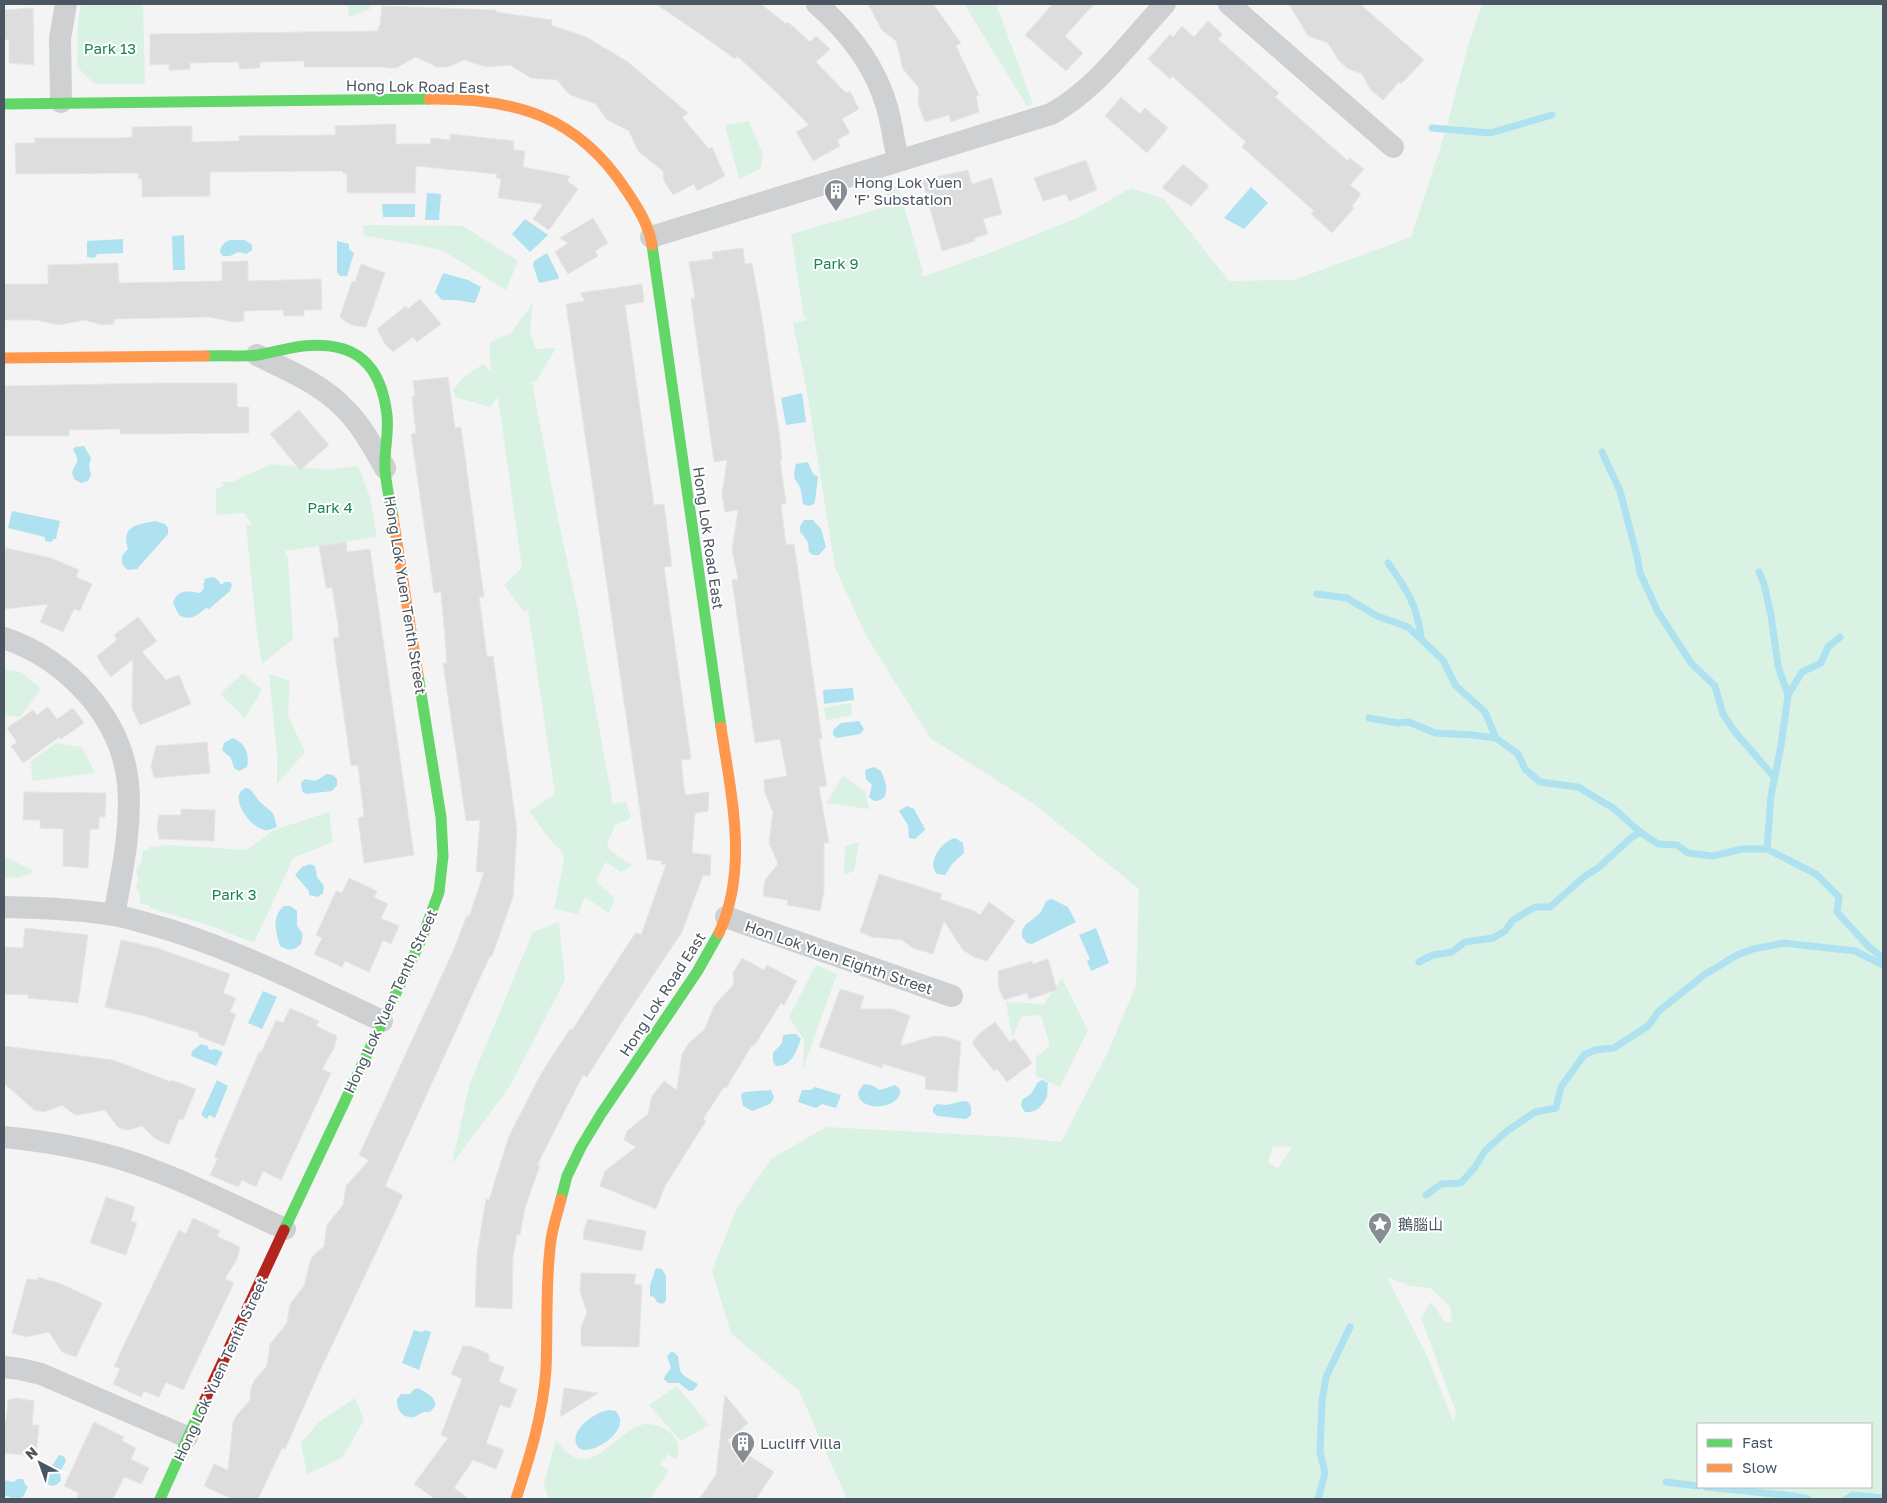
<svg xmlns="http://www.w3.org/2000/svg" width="1887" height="1503" font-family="'Golos Text','Noto Sans TC',sans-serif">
	<rect width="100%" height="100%" fill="#f4f4f4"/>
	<g fill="#d9f2e3" fill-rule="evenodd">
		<path d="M81,4H143L145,84H95L77,67L78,23Z"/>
		<path d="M348,4H372L370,9L349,17Z"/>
		<path d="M964,4H996L1033,104L1027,106Z"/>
		<path d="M1482,4H1883V1499H847L799,1391L731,1333L712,1271L736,1210L771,1159L826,1127L1012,1137L1061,1142L1109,1050L1136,985L1139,889L1034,804L930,738L865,634L835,567L807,392L793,323L807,320V317L804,318L791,234L890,206L885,189L898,186L923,272L921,273L922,277L1000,249L1080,217L1131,188L1164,199L1229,281L1294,280L1411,237L1445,133L1468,46ZM1273,1146L1292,1147L1278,1168L1268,1163ZM1387,1277L1411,1286L1430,1288L1450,1306L1452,1323L1445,1322L1431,1302L1421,1318L1456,1412L1454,1423L1427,1356ZM1698,1424H1871V1487H1698Z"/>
		<path d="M749,121L763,155L760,169L739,179L725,125Z"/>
		<path d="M363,225L463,226L518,261L506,290L442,250L363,235Z"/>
		<path d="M533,303L530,332L536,349L556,348L537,380L532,382L556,509L577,607L613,804L626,802L631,818L615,825L607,845L608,848L632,866L621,872L605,862L596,882L615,898L609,913L585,897L578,914L554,909L564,860L563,853L550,840L529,811L555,794L528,609L525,613L504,585L522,568L498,397L490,407L456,397L453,390L463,378L483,364L492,372L490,363V342L510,334Z"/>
		<path d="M271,464L328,470L358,466L370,497L377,537L285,551L288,559L293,639L262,664L256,625L246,525H252L244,513L216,515V489L224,486L221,482H232Z"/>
		<path d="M4,669L21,672L41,689L20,717L4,715Z"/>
		<path d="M243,673L262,690L245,718L220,694Z"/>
		<path d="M269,674L290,681L288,716L305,752L277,784V753Z"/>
		<path d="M851,703L852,715L826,720L824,708Z"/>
		<path d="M56,743L82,747L95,773L32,781L31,761Z"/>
		<path d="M843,776L865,791L869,809L826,803Z"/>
		<path d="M329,812L333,842L293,858L254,943L211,926L150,908L148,905L141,904L139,893L136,888L138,880L136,871L141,862L143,850L147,851L149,847L169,845L247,850L274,830Z"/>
		<path d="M859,842L854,871L844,875L845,846Z"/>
		<path d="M4,856L35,872L16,878L4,877Z"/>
		<path d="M559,922L565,980L510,1086L452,1164L469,1086L533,932Z"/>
		<path d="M816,965L837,974L803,1069L804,1040L789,1017Z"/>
		<path d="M1062,978L1088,1030L1060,1087L1036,1076V1057L1050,1046L1041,1015L1021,1017L1012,1038L1006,1002L1044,1004Z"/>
		<path d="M677,1386L709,1425L681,1441L649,1405Z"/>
		<path d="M355,1398L364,1420L342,1458L307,1474L301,1443L319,1422Z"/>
		<path d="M644,1424C664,1423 686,1438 676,1460L668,1454L660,1464L669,1471L650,1499H548L544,1483L556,1440C590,1487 611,1433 644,1424Z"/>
	</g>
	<g fill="#aee2f0">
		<path d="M1251,187L1268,203L1244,229L1224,218Z"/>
		<path d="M427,193L441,194L439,220H425Z"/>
		<path d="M382,204H415V217H383Z"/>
		<path d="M525,219L548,235L530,252L512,234Z"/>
		<path d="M184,235L185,270H173L172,236Z"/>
		<path d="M123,239V253L97,254L95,258L87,257V241Z"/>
		<path d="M231,240H245L252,245V250L246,254L238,252L230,256H223L220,252C220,246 225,241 231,240Z"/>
		<path d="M337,241L349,244V249L354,253L347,276H340L337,272Z"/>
		<path d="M547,253L559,277L558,279L539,283L533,265L534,261Z"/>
		<path d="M443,273L468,280L481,287L475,303L455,300H442L435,292Z"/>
		<path d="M802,393L806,422L786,425L781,398Z"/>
		<path d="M84,446L91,458L89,466L91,475L88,481L81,483L74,479L72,473C76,461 81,462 73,450L75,447Z"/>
		<path d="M808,462L813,474L818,477L815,501L814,504L809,506L803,504C802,500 802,495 801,491C798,477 791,485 796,464Z"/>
		<path d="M12,511L60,521L56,539H53L52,542L45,541V537L8,528Z"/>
		<path d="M804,520H813L821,529L826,547L819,555H813L809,552C808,549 809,546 808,543C804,532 794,534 804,520Z"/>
		<path d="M155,521L165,524L168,528V534L137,569L128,570C119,563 120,556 128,549C121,526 136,525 155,521Z"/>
		<path d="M213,577L218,580L221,585L225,582H230L232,585L230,591L209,609L206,608C197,616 190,621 179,615L173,603C178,589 187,591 200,593L204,588L203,583H205L204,579Z"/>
		<path d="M853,688L854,700L824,704L823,690Z"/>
		<path d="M859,721L864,729L860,734L837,738L833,735V730L841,723Z"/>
		<path d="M233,738C245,743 250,754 247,767L239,771L234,768L231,758L222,750L224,743Z"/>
		<path d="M874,767L881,771C885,779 891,796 880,800C875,802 873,801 869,797L872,785L866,779L865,770Z"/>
		<path d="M327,774L333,775L337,779V785L332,791L306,794L302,791L301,783L305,779L315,781Z"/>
		<path d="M246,788L250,789L260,802L273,813L277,827C273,828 269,831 265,830C251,829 226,795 246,788Z"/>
		<path d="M907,806L914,809L925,829V830L915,839L909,838L908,825L899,811Z"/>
		<path d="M955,838L963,843L964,853L952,864L945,875L937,874C926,862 942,841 955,838Z"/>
		<path d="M310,864L315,866L317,877L324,886L323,893L318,897L309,895V891L295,875L302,867Z"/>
		<path d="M1052,899L1068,907L1076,922L1032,944L1027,943L1022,937C1021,923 1032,922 1040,913C1042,910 1044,905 1046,901Z"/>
		<path d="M284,906H290L297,911V926L303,934L301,944C294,951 288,951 280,946C276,932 271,917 284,906Z"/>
		<path d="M1096,928L1109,963L1091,971L1087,961L1090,959L1079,935Z"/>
		<path d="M263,991L277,997L262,1029L248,1023Z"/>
		<path d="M791,1034H796L801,1039C796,1051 792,1067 776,1066L773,1062V1053L782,1043L783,1035Z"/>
		<path d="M201,1044L208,1046L209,1050L215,1049L223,1052L216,1066L191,1056L192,1051Z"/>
		<path d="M217,1080L228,1086L215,1118L209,1115L207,1119L201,1115Z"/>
		<path d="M1043,1080L1048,1083C1047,1087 1048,1093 1047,1096C1044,1106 1034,1114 1025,1112L1021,1106L1022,1100L1031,1094L1038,1082Z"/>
		<path d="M864,1084L871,1085L880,1090L895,1085L900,1089C903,1109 858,1114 858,1092Z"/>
		<path d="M815,1087L841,1095L836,1108L822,1104L816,1108L798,1102L802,1090H811Z"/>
		<path d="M771,1090L774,1098L770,1104L752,1111L743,1106L741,1095L744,1092Z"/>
		<path d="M963,1101L968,1102L971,1106V1115L966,1119L937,1116L933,1112V1108L937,1104L946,1105Z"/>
		<path d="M656,1268L662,1269L666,1276V1301L662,1304L657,1302L654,1297L650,1296V1285Z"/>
		<path d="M414,1330L422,1332L425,1330L431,1332L419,1370L402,1363Z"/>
		<path d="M672,1351L678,1356L680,1371L684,1376L698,1384L694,1390L689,1391L679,1383H668L664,1379L665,1376L671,1368L667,1356Z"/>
		<path d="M418,1388C427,1393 445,1402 429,1412C421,1411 420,1415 414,1417C402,1419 396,1409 397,1399L401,1394H410L413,1390Z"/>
		<path d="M608,1410L616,1411C618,1415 621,1417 620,1422C620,1435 598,1450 585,1450C573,1449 574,1436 579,1429C586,1419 597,1413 608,1410Z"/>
		<path d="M59,1455L64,1456L66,1461L60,1472L61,1481L56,1485L51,1486L46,1483L45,1477Z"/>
		<path d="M17,1479H23L25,1484L28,1487L23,1497L14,1499L4,1495V1480L14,1482Z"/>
	</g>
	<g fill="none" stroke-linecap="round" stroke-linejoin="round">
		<g stroke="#aee2f0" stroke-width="7">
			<path d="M1432,128L1490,133L1552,115"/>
			<path d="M1602,452L1620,491L1637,556L1640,573L1658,612L1691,663L1715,686L1723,714L1735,732L1774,777"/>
			<path d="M1388,563C1406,588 1418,607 1421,638"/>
			<path d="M1759,572L1764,584L1771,615L1778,666L1788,695L1781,746L1771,796L1767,849"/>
			<path d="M1317,594L1347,598L1377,616L1408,627L1443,660L1456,686L1485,712L1496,738L1518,754L1525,769L1540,782L1578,787L1613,808L1640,832L1658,844L1677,845L1688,853L1713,856L1742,849H1767L1816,874L1839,897L1837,912L1868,946L1883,958"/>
			<path d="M1788,695L1802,672L1821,663L1828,647L1840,637"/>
			<path d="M1369,718L1398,723L1409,722L1435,733L1472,735L1496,738"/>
			<path d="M1419,962L1433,955L1452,952L1465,942L1493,938L1505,931L1513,920L1535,907H1550L1585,876L1598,868L1632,837L1640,832"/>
			<path d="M1426,1195L1441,1184L1461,1183L1475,1167L1485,1151L1507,1131L1535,1112L1556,1108L1561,1087L1584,1055L1595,1050L1614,1048L1648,1026L1659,1011L1704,975L1737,955L1753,949L1784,943L1855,951L1883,965"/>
			<path d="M1666,1482L1698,1486"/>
			<path d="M1706,1487L1794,1496L1808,1499"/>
			<path d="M1318,1499L1325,1473L1320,1452L1322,1402L1326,1377L1350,1327"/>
			<path d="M1846,1499L1853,1495L1883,1498"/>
		</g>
	</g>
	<g fill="#ddddde" stroke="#e5e6e7">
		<path d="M656,4H761L786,24L788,22L810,42L816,36L830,49L816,62L846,93L850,91L859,109L842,119L850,133L837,140L840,146L813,161L796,132L809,125L774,90L737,56L735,59L706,38Z"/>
		<path d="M868,4H933L961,43L956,46L979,95L976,96L979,112L951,122L949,115L925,122L918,104L919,88L903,69L896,41L882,30Z"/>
		<path d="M1053,4H1094L1065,36L1083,53L1066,71L1025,35Z"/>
		<path d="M1289,4H1360L1424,60L1401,84L1399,82L1383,100L1371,90L1362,74L1347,68L1339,61L1328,43L1308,36Z"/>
		<path d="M382,6L496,10V12L552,20L551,25L586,37L628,62L688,113L682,117L709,149L712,147L725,176L697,191L694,184L673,195L664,181L663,171L638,151L629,131L606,119L596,104L571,95L567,92L557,80L531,78L510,65L487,67L464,60L448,67H437L416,57L396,68H391L382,67H304V61L260,62V68L239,69V62L190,63V69L179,70H169V64L150,65V34L378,31V27L380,26Z"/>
		<path d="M33,8L34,65L9,63V39L4,40V10Z"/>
		<path d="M1208,21L1222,34L1218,39L1279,93L1275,97L1348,161L1350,158L1364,169L1350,185L1361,194L1352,206L1354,208L1332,233L1311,214L1314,211L1242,147L1246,142L1172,76L1170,79L1148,59L1170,34L1173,37L1182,26L1194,37Z"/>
		<path d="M1121,97L1140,114L1145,108L1168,128L1147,153L1105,116Z"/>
		<path d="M396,124V144H430L431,138L450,140V134L514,141L513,150L525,151L523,167L570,176L567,181L578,189L549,230L533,219L543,204L498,198L501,179L496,178L497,174L416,166L415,193H347V174H343V171L210,172V196L142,197V179H138V173L16,174L15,143H35L34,138H122L132,137V127L192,126V142L239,141V136L336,135L335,126Z"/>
		<path d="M1086,160L1097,190L1069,201L1066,194L1043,201L1034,178Z"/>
		<path d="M1183,164L1209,186L1191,206L1162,188Z"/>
		<path d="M968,170L972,184L992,178L1002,214L983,219L988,234L974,238L975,241L942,251L922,180Z"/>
		<path d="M593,218L608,243L595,251L598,256L568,274L555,252L568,243L560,238Z"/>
		<path d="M743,248L745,264L752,263L762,318L779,431L782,459H780L786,504H781L786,545L794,544L822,739H819L827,786L819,787L829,843H824V892L820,911L787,905L788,900L763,896L765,880L778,864L769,843L773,812L765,793L764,780L787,776L780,739L755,743L732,580L738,579L732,550L738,510L725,512L722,494L727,460L714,462L691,299L695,298L689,262L713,259L712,252Z"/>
		<path d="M248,261V281L321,279L322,310H304V316H284L283,310L244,311V321L234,322L209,317L114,319V324L103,325L84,320L59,325L36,320H4V284H48V265L118,263L119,283L222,281V262Z"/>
		<path d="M361,264L385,273L366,327L355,326L346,322L340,317L352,281L355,282Z"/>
		<path d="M642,284L644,302L625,305L654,505L664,504L672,566L664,567L691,759L681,760L685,795L709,792L708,811L695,813L692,853L711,855L710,876L703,875L682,932L618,1028L587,1077L583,1075L537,1165H540L525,1208L520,1235H517L513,1258L512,1309L475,1307L477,1254L486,1199L489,1200L509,1136L542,1072L570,1029L572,1030L636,932L641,935L666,865L661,864L662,861L647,859L566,304L585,301L580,293Z"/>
		<path d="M420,299L441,324L417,342L413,337L393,352L385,344L377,329L406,306L408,309Z"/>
		<path d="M448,377L455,428L461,427L484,597H479L483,626L487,657L493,656L517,831L513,897L492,956H490L385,1186L403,1195L317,1377L285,1449L282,1448L258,1499H232L204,1486L214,1464L228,1470L233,1422L236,1416L250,1400L251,1388L255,1379L267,1366L270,1344L287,1323L290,1304L304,1286L311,1258L324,1246L327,1225L343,1205L346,1186L369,1160L359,1155L455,947L467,915L469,917L484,872H476L480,820L466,821L443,663H447L441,592L434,593L411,434L416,433L412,396H415L413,381Z"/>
		<path d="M161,383H237V407H249V433L120,434V429L69,430V436H4V386Z"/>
		<path d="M299,410L329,445L300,470L270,434Z"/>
		<path d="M346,542L347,552L370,549L414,855L364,863L358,818L364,816L358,765L351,766L333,638L339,637L338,624L332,587L326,588L319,546Z"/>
		<path d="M6,548L51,558L79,570L76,577L92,584L80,611L74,609L63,632L40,622L48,604L4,609V559Z"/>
		<path d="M138,617L157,641L142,652L166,680L179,675L191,704L140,725L132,708L133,659L111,677L103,667L97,656L117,640L114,635Z"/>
		<path d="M48,707L57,719L73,708L84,723L61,739L59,737L23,763L11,746L17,742L7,728L33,710L37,715Z"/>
		<path d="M207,742L210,773L154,778L151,766L156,746Z"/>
		<path d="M24,792L106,793L105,817H99V829H90L88,868L63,866V829L40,828V820H23Z"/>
		<path d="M181,809L215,810L214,841L159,839L157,826L159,815H181Z"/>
		<path d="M879,874L942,894L940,899L974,911L980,915L989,902L1015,921L987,961L974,957L963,950L944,921L933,954L913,948L902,940L872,937L860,932Z"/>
		<path d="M349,878L377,891L374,897L388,904L381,918L399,926L391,944L383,940L369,972L345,961L342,967L314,954L322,938L316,935L336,891L342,893Z"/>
		<path d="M25,928L88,935L78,1003L28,998V995L4,994V947L23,948Z"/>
		<path d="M121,940L157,948L230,974L223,993L236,998L230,1012L236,1014L224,1046L198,1036L199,1033L144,1016L105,1007Z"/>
		<path d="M742,958L764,970L767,965L797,981L784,1005L781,1003L754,1046L752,1045L726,1088L724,1087L703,1119L706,1121L665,1186L656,1209L600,1186L605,1171L636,1147L624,1140L627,1131L648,1114L652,1096L664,1081L677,1090L682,1054L689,1043L705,1029L714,1006L734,984L733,973Z"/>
		<path d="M1048,959L1057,990L1029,999L1027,993L1004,1000L999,989L998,971L1032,961L1033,964Z"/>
		<path d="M840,989L864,996L860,1009H893L910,1016L900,1046L935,1036L947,1037L961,1042L957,1092L925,1089L926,1077L883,1064L882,1068L819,1047Z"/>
		<path d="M290,1008L319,1021L316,1026L337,1036L334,1048L322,1069L331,1073L281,1180L263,1171L256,1187L242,1180L238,1187L210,1175L218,1158L214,1157L259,1052L261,1053L276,1020L283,1023Z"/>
		<path d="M995,1022L1010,1042L1015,1039L1032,1063L1007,1082L997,1069L994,1071L972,1043L979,1034Z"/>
		<path d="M4,1046L113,1060L171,1082V1080L196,1089L183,1120L179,1119L169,1145L154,1138L142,1126L128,1130L122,1129L117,1126L105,1110L77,1115L72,1113L62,1105L44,1112L34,1110L4,1083Z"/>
		<path d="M106,1197L135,1207L131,1221L137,1223L126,1255L90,1243Z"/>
		<path d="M193,1218L220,1231L217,1236L240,1247L237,1259L225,1279L234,1283L183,1390L166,1382L159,1397L144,1391L141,1397L113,1384L120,1369L114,1366L179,1230L186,1234Z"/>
		<path d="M588,1219L646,1231L642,1251L583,1239L584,1229Z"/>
		<path d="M581,1273L636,1274L634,1284L642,1285L639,1347L581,1346V1328L587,1312L580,1292Z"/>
		<path d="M38,1277L59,1283L102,1303L76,1357L62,1352L49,1332L26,1337L12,1333L27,1279L38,1280Z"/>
		<path d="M463,1346H470L489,1354V1361L504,1367L499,1382L517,1389L510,1408L500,1405L486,1443L504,1450L496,1469L473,1460L454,1488L469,1499H435L414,1484L448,1438L441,1435L462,1379L451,1374Z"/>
		<path d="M564,1388L598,1393L560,1417Z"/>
		<path d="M725,1395L748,1423L727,1441L774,1472L756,1499H699L716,1475Z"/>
		<path d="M16,1398L34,1401L32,1425H39L36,1456L4,1453V1421H6L8,1400Z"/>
		<path d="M94,1422L124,1437L122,1441L136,1448L131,1459L149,1468L141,1484L124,1477L113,1499H76L79,1493L64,1486Z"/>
	</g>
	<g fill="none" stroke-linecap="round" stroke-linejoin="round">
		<g stroke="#ced0d2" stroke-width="22">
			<path d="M817,4C849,32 875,65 887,107C892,124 894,143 898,160"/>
			<path d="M1229,4L1393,147"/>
			<path d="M61,102L60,38L66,4"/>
			<path d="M651,237L1051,114C1098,88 1128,43 1165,4"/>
			<path d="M257,355C286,370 320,383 343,407C361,424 373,447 385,468"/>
			<path d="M4,638C66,659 121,716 128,783C132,828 122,872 114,915"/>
			<path d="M4,907C40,908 78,909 114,915C135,919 156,926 176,932C247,955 314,989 382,1021"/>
			<path d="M726,917L952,996"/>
			<path d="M4,1137C55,1142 105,1151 153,1170C197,1186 242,1210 285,1229"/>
			<path d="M4,1367L20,1369L41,1374L187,1437"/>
		</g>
		<g stroke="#63d668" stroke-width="11">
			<path d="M4,104L429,99"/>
			<path d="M652,245L721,727"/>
			<path d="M205,356C222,355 241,357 258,355C274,352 288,348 303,346C356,341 381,364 387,415C389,433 384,451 385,469C386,485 390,502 393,517"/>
			<path d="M561,1199L567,1176L581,1147L601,1114L697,972L719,933"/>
			<path d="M284,1230L422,938L439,892L443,856L441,817L418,675"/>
			<path d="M160,1499L203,1404"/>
		</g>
		<g stroke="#ff974d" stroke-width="11">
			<path d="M429,99C514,98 577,115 626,190C637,206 649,225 652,245"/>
			<path d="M4,358L205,356"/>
			<path d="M393,517L418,675"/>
			<path d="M719,933C749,868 731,795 721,727"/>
			<path d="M516,1499C530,1456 543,1415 546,1369C548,1326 545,1283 551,1240C553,1226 558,1212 561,1199"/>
		</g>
		<path stroke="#b3261e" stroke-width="11" d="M203,1404L284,1230"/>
	</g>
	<defs>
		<g id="building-pin" transform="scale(1.25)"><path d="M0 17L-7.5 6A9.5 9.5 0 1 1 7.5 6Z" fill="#868d94" stroke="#fff"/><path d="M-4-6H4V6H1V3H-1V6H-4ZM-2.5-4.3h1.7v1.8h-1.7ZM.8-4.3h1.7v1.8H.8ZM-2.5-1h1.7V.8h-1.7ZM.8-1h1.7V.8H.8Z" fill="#fff"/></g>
		<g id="sight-pin" transform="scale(1.25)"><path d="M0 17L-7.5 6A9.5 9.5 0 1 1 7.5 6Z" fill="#868d94" stroke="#fff"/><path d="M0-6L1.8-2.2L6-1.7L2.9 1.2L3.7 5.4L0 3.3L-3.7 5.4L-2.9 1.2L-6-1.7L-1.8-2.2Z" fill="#fff"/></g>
	</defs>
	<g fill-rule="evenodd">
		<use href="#building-pin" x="836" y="191"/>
		<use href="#sight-pin" x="1380" y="1224"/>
		<use href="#building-pin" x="743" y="1443"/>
	</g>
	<g text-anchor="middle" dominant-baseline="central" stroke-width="4" stroke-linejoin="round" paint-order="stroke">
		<g font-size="15" fill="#17864f" stroke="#fff">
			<text x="110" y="48">Park 13</text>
			<text x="836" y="263">Park 9</text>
			<text x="330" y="507">Park 4</text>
			<text x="234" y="894">Park 3</text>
		</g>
		<g font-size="15" fill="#4a5661" stroke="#fff">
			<text transform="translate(418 86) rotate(1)">Hong Lok Road East</text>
			<text transform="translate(709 538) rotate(82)">Hong Lok Road East</text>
			<text transform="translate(406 595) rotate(81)">Hong Lok Yuen Tenth Street</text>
			<text transform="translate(839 957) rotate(19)">Hon Lok Yuen Eighth Street</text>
			<text transform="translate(662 994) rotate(-57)">Hong Lok Road East</text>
			<text transform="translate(390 1001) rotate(-65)">Hong Lok Yuen Tenth Street</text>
			<text transform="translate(220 1369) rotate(-65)">Hong Lok Yuen Tenth Street</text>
		</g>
		<g font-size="15" fill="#4a5661" stroke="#fff" text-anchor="start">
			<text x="854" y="182">Hong Lok Yuen<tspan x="854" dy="17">'F' Substation</tspan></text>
			<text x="1398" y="1224">鵝腦山</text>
			<text x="760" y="1443">Lucliff Villa</text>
		</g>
	</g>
	<rect width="1887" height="1503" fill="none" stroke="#4a5661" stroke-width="10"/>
	<rect x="1697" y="1423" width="175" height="65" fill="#ffffff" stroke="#b7bbc0"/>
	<rect x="1707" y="1439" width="25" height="8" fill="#63d668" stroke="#b7bbc0"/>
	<text x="1742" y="1448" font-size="15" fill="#4a5661">Fast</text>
	<rect x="1707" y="1464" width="25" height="8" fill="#ff974d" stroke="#b7bbc0"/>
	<text x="1742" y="1473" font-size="15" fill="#4a5661">Slow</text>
	<g transform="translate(40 1463) rotate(319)" stroke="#ffffff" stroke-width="4" paint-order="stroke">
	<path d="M0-4L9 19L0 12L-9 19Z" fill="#4a5661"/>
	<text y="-8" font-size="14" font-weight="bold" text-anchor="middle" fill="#4a5661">N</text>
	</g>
</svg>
